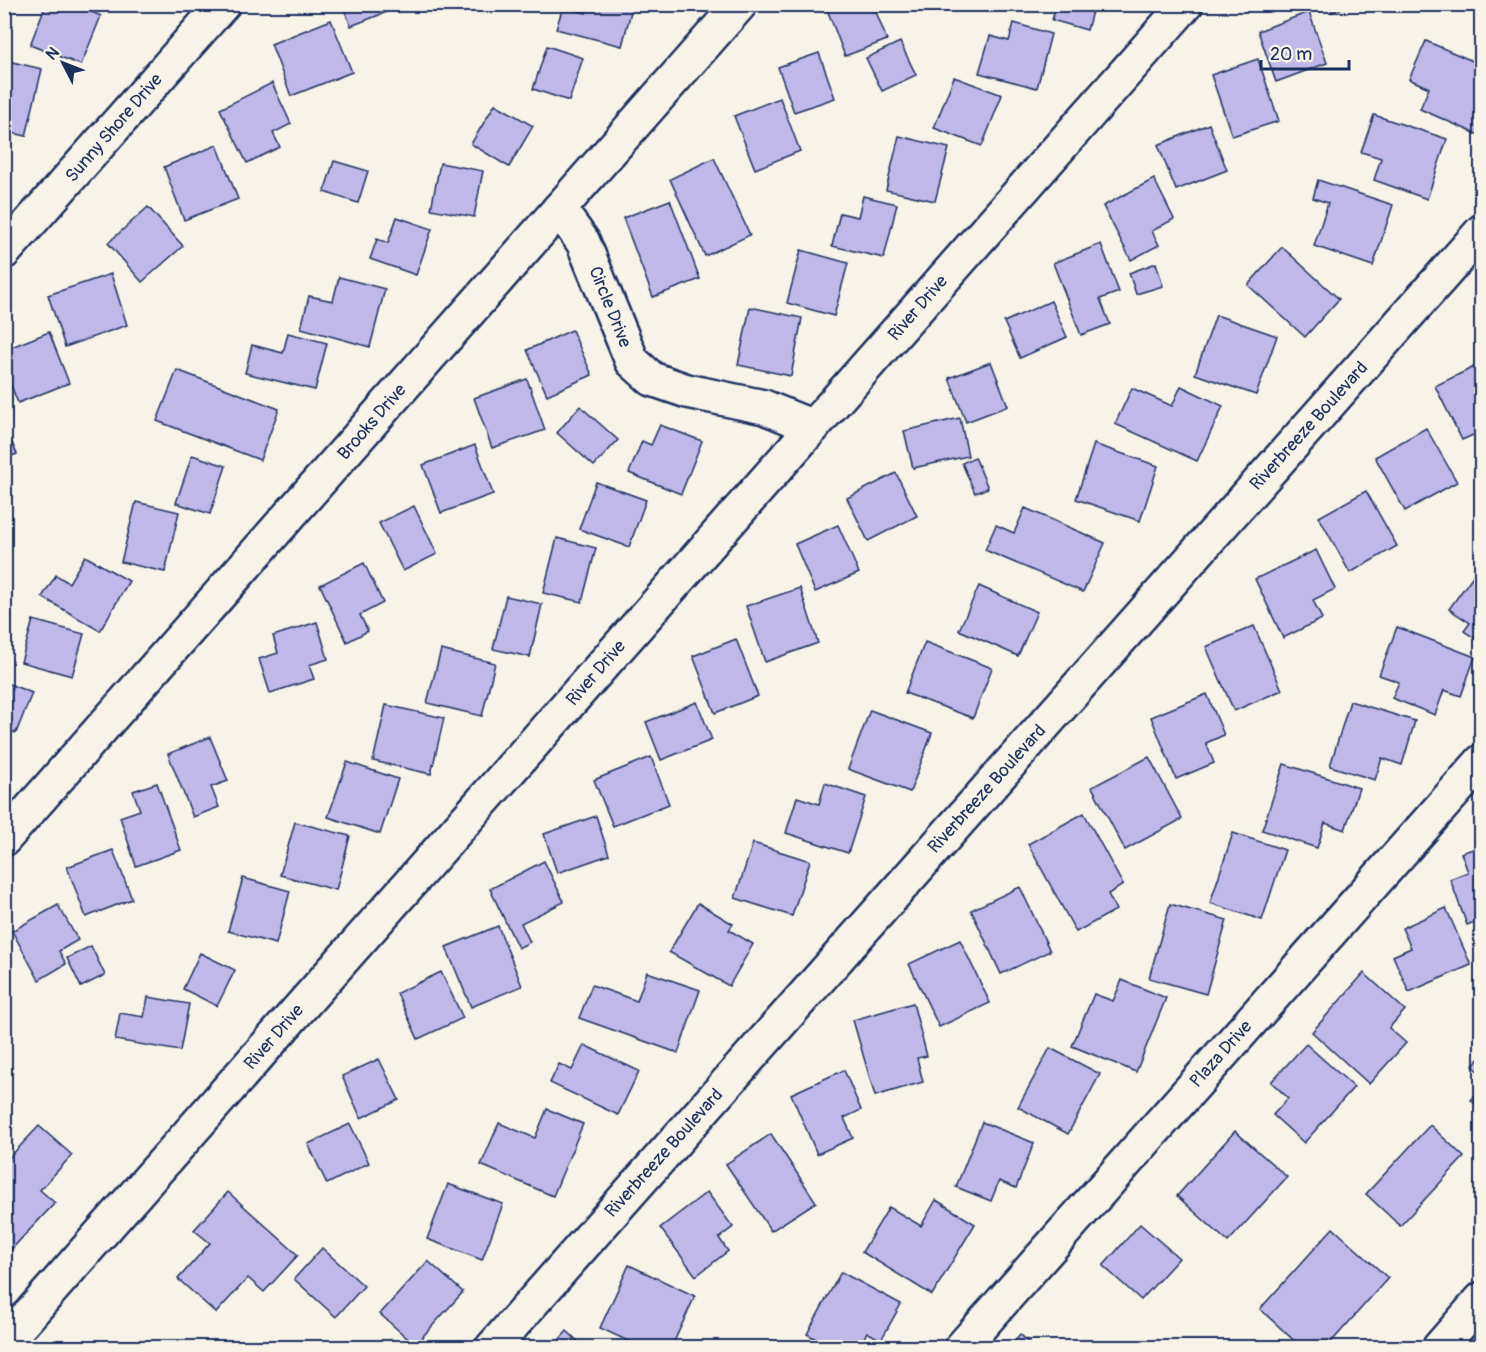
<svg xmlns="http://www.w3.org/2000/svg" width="1486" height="1352" font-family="Pangolin,sans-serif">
	<rect width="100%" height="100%" fill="#f7f3e8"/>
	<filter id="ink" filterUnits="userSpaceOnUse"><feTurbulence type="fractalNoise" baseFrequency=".0167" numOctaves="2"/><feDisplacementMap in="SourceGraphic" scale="12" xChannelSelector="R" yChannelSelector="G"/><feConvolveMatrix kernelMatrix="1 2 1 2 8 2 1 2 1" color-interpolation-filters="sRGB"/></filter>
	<g filter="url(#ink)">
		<g fill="#c0b8e9" stroke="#1b2f5e" stroke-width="1.5">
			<path d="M46,4H73L101,16L81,65L30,45Z"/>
			<path d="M342,4H401L402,6L351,26Z"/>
			<path d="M588,4H633L622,46L556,29L563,7L586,13Z"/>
			<path d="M825,4H873L887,40L845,56Z"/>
			<path d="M1057,4H1094L1087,30L1052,20Z"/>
			<path d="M1329,4H1353L1332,12Z"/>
			<path d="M1309,12L1327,63L1276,82L1258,31Z"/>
			<path d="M331,20L352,72L291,96L271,44Z"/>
			<path d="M1014,23L1051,34L1037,88L979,73L990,36L1009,41Z"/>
			<path d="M1426,41L1482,65V130L1479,135L1420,109L1429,88L1409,79Z"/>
			<path d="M900,42L916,75L882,91L866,58Z"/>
			<path d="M547,46L583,58L569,101L533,89Z"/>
			<path d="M819,53L835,98L794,112L778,67Z"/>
			<path d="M1258,59L1279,121L1232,136L1211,75Z"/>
			<path d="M4,60L42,69L26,136L4,131Z"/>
			<path d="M954,77L1002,95L982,146L934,128Z"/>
			<path d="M272,83L291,124L273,133L280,147L247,163L220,109Z"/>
			<path d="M780,98L800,151L755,169L734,116Z"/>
			<path d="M495,104L533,126L509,167L471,144Z"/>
			<path d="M1374,115L1447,139L1427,199L1374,180L1381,158L1361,152Z"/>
			<path d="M1209,124L1227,170L1176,190L1158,145Z"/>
			<path d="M899,136L949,148L935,201L886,190Z"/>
			<path d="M217,145L238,199L184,220L164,167Z"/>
			<path d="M714,158L750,235L705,256L670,179Z"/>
			<path d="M334,161L368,171L358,203L324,192Z"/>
			<path d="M440,163L483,171L474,217L431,209Z"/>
			<path d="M1154,179L1174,219L1152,231L1159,245L1131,260L1103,206Z"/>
			<path d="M1318,180L1393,205L1373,266L1314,246L1328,203L1313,198Z"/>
			<path d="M863,196L897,204L884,258L832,246L840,213L858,217Z"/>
			<path d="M670,200L700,279L653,297L623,218Z"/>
			<path d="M148,207L183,246L142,282L108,243Z"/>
			<path d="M397,217L432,229L416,275L370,259L377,239L388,243Z"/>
			<path d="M1101,244L1119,292L1100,299L1110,324L1081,335L1053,263Z"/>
			<path d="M1282,247L1339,299L1305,337L1248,285Z"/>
			<path d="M801,250L848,263L834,316L787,303Z"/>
			<path d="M1156,263L1163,286L1136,294L1129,273Z"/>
			<path d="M111,274L127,325L65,347L48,295Z"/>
			<path d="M339,277L385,289L370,347L301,328L309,296L333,301Z"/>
			<path d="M1051,301L1067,337L1020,358L1004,322Z"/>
			<path d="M750,307L802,318L791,376L738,365Z"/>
			<path d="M1216,315L1277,336L1256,395L1195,374Z"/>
			<path d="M572,330L592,375L547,395L527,350Z"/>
			<path d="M49,332L69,383L18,403L4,368V350Z"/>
			<path d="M288,333L327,343L315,390L245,373L252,345L283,353Z"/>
			<path d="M991,362L1008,406L966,422L949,378Z"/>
			<path d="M1482,363V431L1462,440L1435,386Z"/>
			<path d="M177,370L279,409L260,460L157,421Z"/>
			<path d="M527,379L545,430L492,448L474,398Z"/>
			<path d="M1181,386L1223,406L1197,461L1115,424L1132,388L1172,406Z"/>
			<path d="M580,406L618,440L594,466L557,433Z"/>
			<path d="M960,418L968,456L913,468L904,431Z"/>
			<path d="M4,425L17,454L4,459Z"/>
			<path d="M660,425L702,441L681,494L629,473L642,441L651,445Z"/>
			<path d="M1426,428L1457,482L1405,511L1375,457Z"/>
			<path d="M1094,444L1158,466L1140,521L1076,499Z"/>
			<path d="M475,445L493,494L441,513L423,465Z"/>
			<path d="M192,455L226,466L210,514L176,503Z"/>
			<path d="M975,457L988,488L975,493L962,463Z"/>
			<path d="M896,473L917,516L868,541L847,498Z"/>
			<path d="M596,482L646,500L629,547L579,529Z"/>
			<path d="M1366,491L1397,546L1350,573L1319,517Z"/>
			<path d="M136,502L179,512L165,572L121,562Z"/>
			<path d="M414,506L437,554L403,571L379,523Z"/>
			<path d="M1025,508L1105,543L1083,592L985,550L996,525L1014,533Z"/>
			<path d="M838,525L859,573L815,592L795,544Z"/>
			<path d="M557,538L596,548L582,602L543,593Z"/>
			<path d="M1316,550L1335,589L1313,600L1322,619L1283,638L1255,579Z"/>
			<path d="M85,556L129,581L100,631L42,597L56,575L69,583Z"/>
			<path d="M364,563L383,603L360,615L368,631L347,642L320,585Z"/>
			<path d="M1482,563V643L1464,631L1470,623L1449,609Z"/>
			<path d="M979,586L1037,612L1018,656L959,630Z"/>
			<path d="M800,588L818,643L765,662L746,606Z"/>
			<path d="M506,596L542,604L530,657L493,649Z"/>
			<path d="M33,620L84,634L72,676L21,662Z"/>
			<path d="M317,622L328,659L309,665L314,679L270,693L259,659L278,653L273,636Z"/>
			<path d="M1254,626L1282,690L1234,711L1206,647Z"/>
			<path d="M1397,627L1475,657L1461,696L1444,690L1435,715L1392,698L1399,682L1379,675Z"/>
			<path d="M736,639L758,696L715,713L693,656Z"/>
			<path d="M925,642L992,668L973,718L905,693Z"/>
			<path d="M441,650L495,663L482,716L427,703Z"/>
			<path d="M4,682L32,693L16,733L4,728Z"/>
			<path d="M1207,694L1224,735L1206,743L1214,763L1176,779L1151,717Z"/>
			<path d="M1350,701L1415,721L1402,765L1382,758L1375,780L1330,766Z"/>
			<path d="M697,702L712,740L661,760L646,722Z"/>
			<path d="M386,705L444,718L431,774L373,761Z"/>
			<path d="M870,710L932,733L910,792L848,769Z"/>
			<path d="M210,737L228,781L211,787L219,807L193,817L168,754Z"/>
			<path d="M651,757L669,804L613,826L594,780Z"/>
			<path d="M1149,757L1182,819L1125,850L1092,787Z"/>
			<path d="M347,762L398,779L380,834L328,817Z"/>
			<path d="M1284,764L1359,788L1345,830L1325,823L1317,848L1262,830Z"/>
			<path d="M157,783L181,850L136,866L120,817L140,810L133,791Z"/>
			<path d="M825,783L866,797L848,853L786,833L797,797L819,804Z"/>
			<path d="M1084,813L1123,885L1108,894L1116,910L1076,932L1028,844Z"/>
			<path d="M596,816L609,855L557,873L544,834Z"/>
			<path d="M295,822L350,836L336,890L280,875Z"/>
			<path d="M1233,833L1285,850L1262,920L1210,903Z"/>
			<path d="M753,843L810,861L792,916L735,898Z"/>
			<path d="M1482,846V919L1467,925L1450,879L1468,872L1461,853Z"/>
			<path d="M113,850L132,899L86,917L67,867Z"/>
			<path d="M544,861L564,902L521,923L530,942L518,948L490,889Z"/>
			<path d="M243,878L290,891L276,944L228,931Z"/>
			<path d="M1020,887L1050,951L1001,974L971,910Z"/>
			<path d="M698,903L733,924L729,930L753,944L729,986L669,952Z"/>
			<path d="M1170,904L1227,920L1206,994L1149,978Z"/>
			<path d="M58,905L78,940L59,951L66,964L39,980L12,931Z"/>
			<path d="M1446,908L1471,965L1409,992L1393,956L1411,948L1402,928Z"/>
			<path d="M498,926L522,986L471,1007L446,947Z"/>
			<path d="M960,940L990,1003L939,1027L909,964Z"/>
			<path d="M91,946L105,975L81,987L67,958Z"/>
			<path d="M200,953L235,970L217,1006L183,989Z"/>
			<path d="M441,972L463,1018L418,1039L397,993Z"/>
			<path d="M647,972L700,990L678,1053L579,1018L592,985L637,1001Z"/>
			<path d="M1364,973L1405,1010L1389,1028L1406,1043L1369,1084L1312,1032Z"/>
			<path d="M1122,980L1166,998L1136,1072L1072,1046L1094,994L1113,1001Z"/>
			<path d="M148,997L189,1004L180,1051L115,1040L120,1013L144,1017Z"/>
			<path d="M913,1003L927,1056L917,1058L923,1082L875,1096L853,1020Z"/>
			<path d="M1306,1044L1354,1087L1304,1143L1273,1115L1288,1098L1271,1082Z"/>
			<path d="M584,1045L639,1071L618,1115L550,1083L559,1064L572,1070Z"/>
			<path d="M1050,1048L1100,1074L1068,1134L1018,1107Z"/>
			<path d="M1482,1056V1074L1473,1066Z"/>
			<path d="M379,1059L399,1100L361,1118L342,1076Z"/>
			<path d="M844,1070L861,1110L844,1118L853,1138L817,1154L791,1094Z"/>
			<path d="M1482,1088V1110L1471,1100Z"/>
			<path d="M547,1109L583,1124L553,1196L481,1165L499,1123L535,1138Z"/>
			<path d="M982,1122L1034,1143L1016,1188L999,1181L991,1201L956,1187Z"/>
			<path d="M350,1124L369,1163L327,1184L308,1144Z"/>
			<path d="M1430,1125L1464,1157L1400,1226L1366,1194Z"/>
			<path d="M39,1126L72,1155L40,1190L55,1203L4,1257V1159L6,1161Z"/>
			<path d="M1235,1131L1287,1177L1228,1242L1177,1196Z"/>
			<path d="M771,1134L816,1202L771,1231L726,1164Z"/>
			<path d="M448,1184L503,1204L482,1260L427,1239Z"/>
			<path d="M228,1192L298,1255L264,1292L248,1278L216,1313L178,1279L210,1243L194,1230Z"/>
			<path d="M707,1192L733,1227L719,1238L728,1251L696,1276L660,1228Z"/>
			<path d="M936,1200L975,1224L932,1295L862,1252L889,1207L921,1226Z"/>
			<path d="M1140,1224L1179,1258L1141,1300L1103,1266Z"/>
			<path d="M1333,1228L1388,1278L1326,1348H1302L1260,1309Z"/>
			<path d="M322,1248L364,1286L336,1317L294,1279Z"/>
			<path d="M428,1261L463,1292L415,1345L380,1314Z"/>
			<path d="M629,1265L695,1296L671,1348H643L600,1328Z"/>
			<path d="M841,1272L901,1304L881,1340L867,1332L859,1348H832L807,1334Z"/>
			<path d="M567,1331L585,1348H552Z"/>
			<path d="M1020,1334L1034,1348H1008Z"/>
		</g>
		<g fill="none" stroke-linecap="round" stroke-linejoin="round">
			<g stroke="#1b2f5e" stroke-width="38">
				<g id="minor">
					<path d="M559,209L583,242L632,361L652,379L687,391L764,407L813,427"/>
					<path d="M4,252L223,4"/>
					<path d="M4,839L740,4"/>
					<path d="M6,1341L1186,4"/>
					<path d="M492,1348L1482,231"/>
					<path d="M961,1348L1482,761"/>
					<path d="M1439,1348L1482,1299"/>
				</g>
			</g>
			<use href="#minor" stroke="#f7f3e8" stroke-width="33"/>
		</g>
	</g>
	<g text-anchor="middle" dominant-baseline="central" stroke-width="4.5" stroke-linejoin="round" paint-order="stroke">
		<g font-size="18" fill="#1b2f5e" stroke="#f7f3e8">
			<text transform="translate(114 128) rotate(-49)">Sunny Shore Drive</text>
			<text transform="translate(610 307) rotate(68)">Circle Drive</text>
			<text transform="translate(918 308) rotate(-49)">River Drive</text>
			<text transform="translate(372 422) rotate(-49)">Brooks Drive</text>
			<text transform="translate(1309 426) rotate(-48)">Riverbreeze Boulevard</text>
			<text transform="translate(596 673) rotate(-49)">River Drive</text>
			<text transform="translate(987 789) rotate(-48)">Riverbreeze Boulevard</text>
			<text transform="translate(274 1037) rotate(-49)">River Drive</text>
			<text transform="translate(1221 1054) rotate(-48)">Plaza Drive</text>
			<text transform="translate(664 1153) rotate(-48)">Riverbreeze Boulevard</text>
		</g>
	</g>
	<rect width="1486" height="1352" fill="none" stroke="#f7f3e8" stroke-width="24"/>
	<rect x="12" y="12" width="1462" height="1328" fill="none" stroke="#1b2f5e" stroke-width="2" filter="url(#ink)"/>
	<g transform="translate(63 63) rotate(312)" stroke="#f7f3e8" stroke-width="4.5" paint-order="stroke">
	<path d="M0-4.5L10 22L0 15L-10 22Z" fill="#1b2f5e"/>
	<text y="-9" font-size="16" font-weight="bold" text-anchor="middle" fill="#1b2f5e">N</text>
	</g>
	<path d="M1261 60v9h88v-9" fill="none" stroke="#1b2f5e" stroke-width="3"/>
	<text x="1270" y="60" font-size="18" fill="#1b2f5e" stroke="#f7f3e8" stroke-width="4.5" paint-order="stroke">20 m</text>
</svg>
